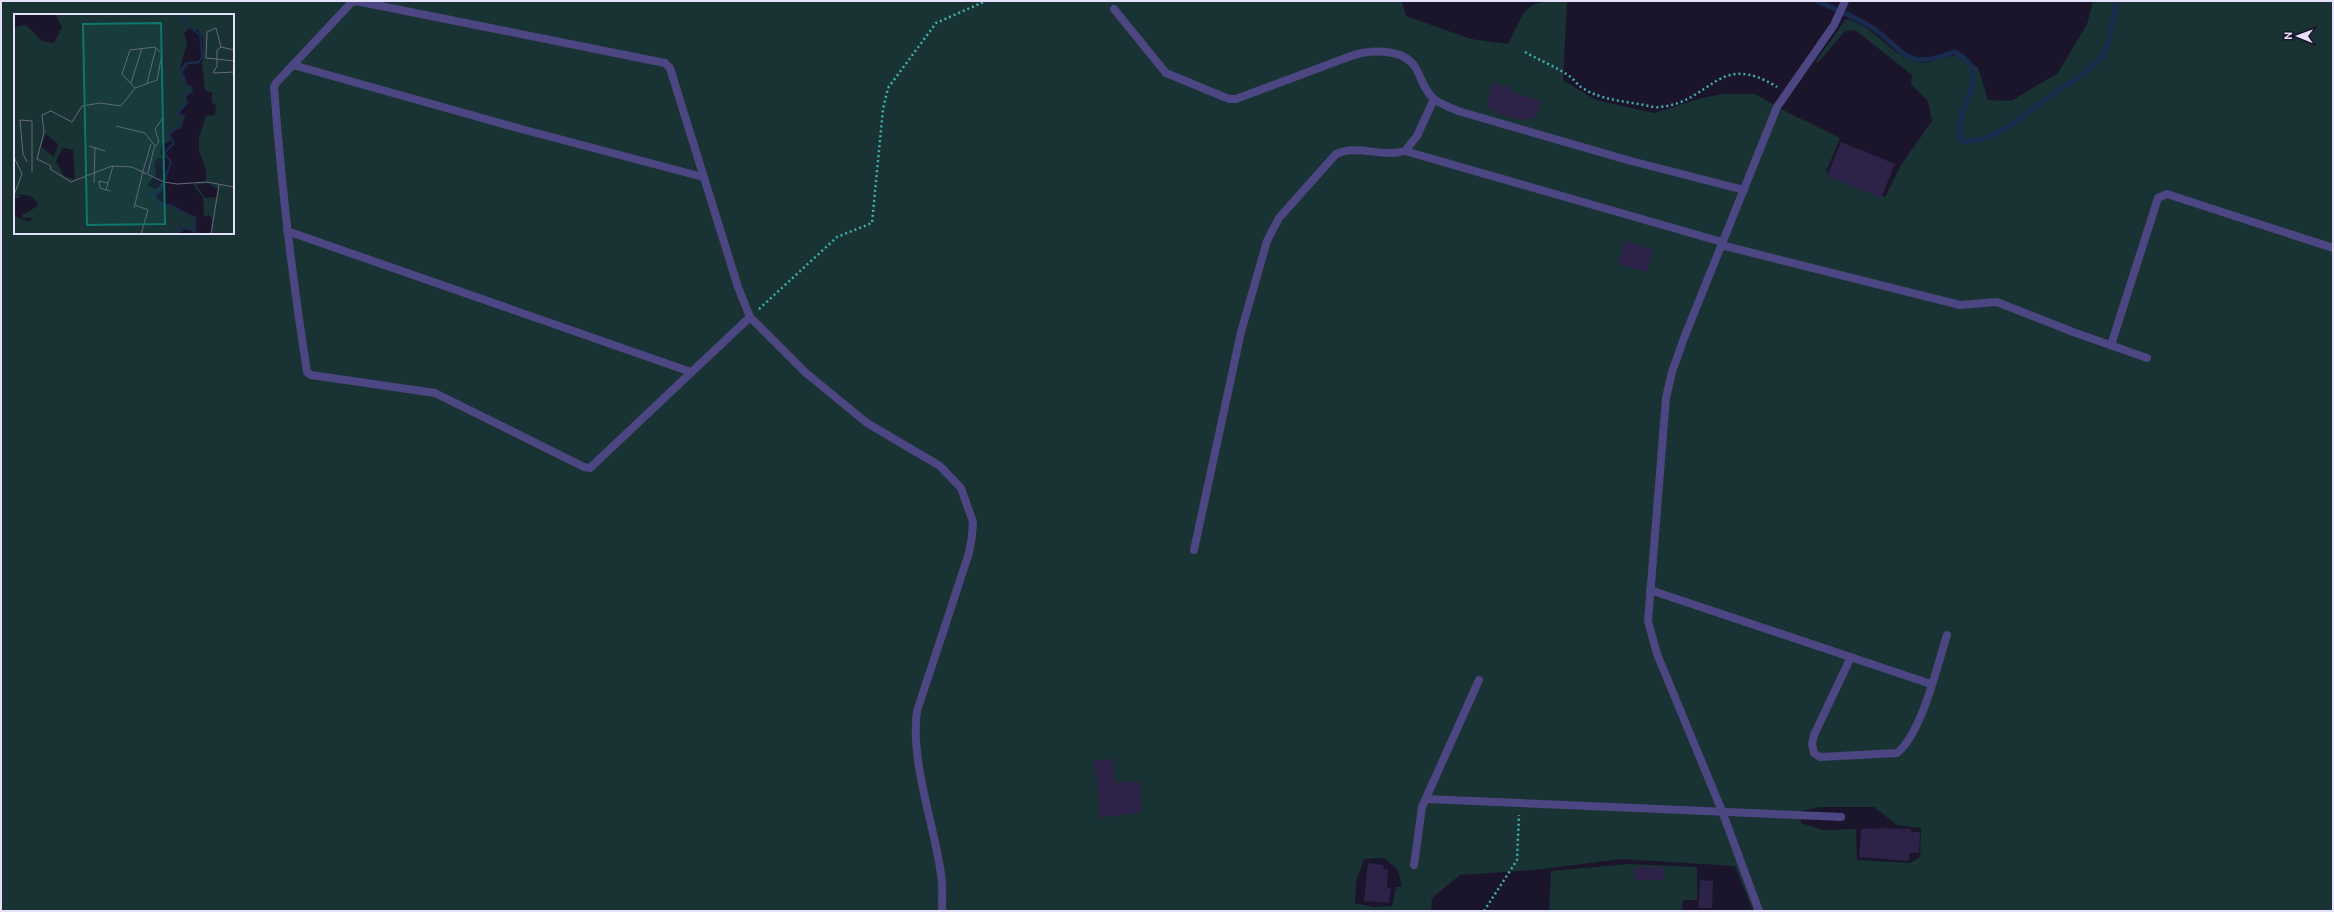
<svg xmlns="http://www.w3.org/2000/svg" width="2334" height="912" font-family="Ubuntu,sans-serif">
	<rect width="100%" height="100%" fill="#1a152a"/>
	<g fill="#193233" fill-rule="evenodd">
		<path d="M1,1H1402L1406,16L1471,39L1508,44C1527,7 1522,1 1567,1L1563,80L1596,100L1654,113L1702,98L1723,94H1755L1783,110L1840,138L1826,172L1885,197L1901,165L1932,121L1928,101L1911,84L1912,75L1855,30L1845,31L1818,63L1816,61L1846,19C1875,25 1889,55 1917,62C1929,65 1941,57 1953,56C1960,55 1972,64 1978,67L1988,100L2011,101L2058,73L2087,24L2093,1H2333V911H1753L1735,866L1622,859L1535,870L1460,875L1432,898L1431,911H1ZM15,15H233V233H15ZM1820,807H1874L1897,825L1921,828L1920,857L1910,863L1857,860L1856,829L1823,830L1801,823V811ZM1384,858L1398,870L1402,887H1396L1392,906L1374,907L1355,903L1356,881L1364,859Z"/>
		<path d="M1628,864L1697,867V900H1683L1682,911H1549L1551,871Z"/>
	</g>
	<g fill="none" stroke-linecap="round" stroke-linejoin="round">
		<path stroke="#192b4f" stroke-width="5" d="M1817,1C1835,9 1856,17 1873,28C1908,53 1905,71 1954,52C1991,68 1964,98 1959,126C1959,130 1961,136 1962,141C1995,144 2025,113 2050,96C2067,84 2088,74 2101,57C2112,43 2113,18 2116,1"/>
	</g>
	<g fill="#2d2348">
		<path d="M1492,83L1510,87L1509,91L1541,101L1536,119L1527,117L1526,121L1495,113V110L1486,108Z"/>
		<path d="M1841,142L1895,164L1881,198L1827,176Z"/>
		<path d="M1625,241L1653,250L1647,272L1618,264Z"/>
		<path d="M1113,759L1114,783L1139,781L1142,812L1099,818L1097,774H1095L1094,760Z"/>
		<path d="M1882,828L1911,829V832H1920L1919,853H1909V861L1859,857L1861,829Z"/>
		<path d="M1368,863L1384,865L1383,869H1388L1387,888H1391L1389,903L1364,901Z"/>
		<path d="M1635,867H1664L1663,880H1635Z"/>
		<path d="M1700,880L1713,881L1712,908H1698Z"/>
	</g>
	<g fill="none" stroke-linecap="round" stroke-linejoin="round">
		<g stroke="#41afaf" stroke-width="2.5" stroke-dasharray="2 3" stroke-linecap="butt">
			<path d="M1525,52C1539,60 1554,66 1568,75C1574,79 1578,86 1584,89C1601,99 1620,101 1639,104C1646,105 1654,108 1660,107C1712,102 1718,50 1777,87"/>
			<path d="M759,309L837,237L872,223L883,109L888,88L936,23L986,1"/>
			<path d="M1484,911L1517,860L1519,815"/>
		</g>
		<g stroke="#4c4683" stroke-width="8">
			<path d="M1114,9L1166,73L1229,99H1236L1351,56C1369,50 1399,48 1413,64C1421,74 1422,88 1433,98C1439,104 1450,107 1458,111L1631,161L1744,190"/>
			<path d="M293,65L525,130L703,177"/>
			<path d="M1405,151L1722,242"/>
			<path d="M287,231L691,372"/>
			<path d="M1721,245L1960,305L1997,302L2073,332L2147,358"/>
			<path d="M750,317L590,468L584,467L435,393L311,375L307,372C292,277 281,182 274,87L276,83L351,3L356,1L665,63L670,68L738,287L750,317L806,373L867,423L940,466L961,488L973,522L972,536L969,553L917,711C910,762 934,823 941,874C943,886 942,899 942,911"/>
			<path d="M2111,345L2158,198L2167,194L2333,248"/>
			<path d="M1194,550L1241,332L1267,241L1279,218L1336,154C1357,144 1382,158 1405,151L1417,136L1434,99"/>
			<path d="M1650,590L1931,684"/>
			<path d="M1851,657L1814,735L1812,744L1814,753L1820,757L1897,753C1922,733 1937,666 1947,635"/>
			<path d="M1426,799L1841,817"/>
			<path d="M1414,865L1422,807L1479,680"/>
		</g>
		<path stroke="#4c4683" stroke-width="8" d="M1759,911L1722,811L1657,654L1648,621L1666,398L1672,372L1684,338L1777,107L1834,25L1845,1"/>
	</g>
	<g transform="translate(14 14)">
		<rect width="220" height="220" fill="#1a152a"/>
		<path d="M41,0H220V220H197L198,205L195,201L190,203L189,184L179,170L192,167V155L185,137V123L192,102L201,101L202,90L198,89V78L191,77L188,49L189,25L184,16L175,14L170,19L173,30L166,54L168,55L173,48H184V50H174L168,59L172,69L178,73V76L171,84L173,89L164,99L171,103L167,113L156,120L157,127L148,130L146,139L151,144H143L140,151L142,160L133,171L142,175L149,168L145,179L142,180L144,186L182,203V219L171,215L165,220H0V202L16,208L18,204H9L8,201L22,193L24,189L17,182L2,180L7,183L0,185V13L12,11L28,27L40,29L48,13ZM32,120L44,130L40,143L27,133ZM49,134L59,136L61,165L50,162L42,147ZM193,169L204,175L203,183L191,184L182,171Z" fill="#193233" fill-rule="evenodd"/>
		<path fill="none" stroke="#192b4f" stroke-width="2" d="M162,220L167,213L176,214L181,218L180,205L159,192L146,190L138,179L146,178L157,148L150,139L160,129L154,119L166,113L170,102L163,100L173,89L171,82L178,77L177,73L170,71L171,64L166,57L172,49L185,48L188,43L186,21L169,7L176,0"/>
		<path fill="none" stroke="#6c677e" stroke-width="1" d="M207,33L220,36M199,59L203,52V36L207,33L202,14L193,18L192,44L203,45L220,47M200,59L220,58M117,69L128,34M133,69L142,34M121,74L108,60L116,36L141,33L148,40L143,66L121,74L107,92L86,89L68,92L58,108L37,97L28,101L30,118L23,145L37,152L36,155L57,168L98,152L118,153L150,168L163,170L193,168L220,173M102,112L131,119L141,132M75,132L91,137M0,143L8,160L0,181M13,148L9,140L6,106L18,107V158M129,157L137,130M134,159L140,134L145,128L141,115L148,105M80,169L81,133M94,169L85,167L86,174L96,177M92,176L99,152M121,191L134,196L127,220M120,194L129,157M197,220L205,171"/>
		<path fill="#0f766e" fill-opacity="0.15" stroke="#0f766e" stroke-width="2" d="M147,9L151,210L73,211L69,10Z"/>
		<rect width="220" height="220" fill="none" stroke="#e6e1fb" stroke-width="2"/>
	</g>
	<rect width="2334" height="912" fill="none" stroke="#e6e1fb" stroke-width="4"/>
	<g transform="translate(2298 36) rotate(271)" stroke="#1a152a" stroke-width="3" paint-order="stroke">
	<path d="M0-3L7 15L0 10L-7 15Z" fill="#e6e1fb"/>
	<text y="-6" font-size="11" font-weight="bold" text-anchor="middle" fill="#e6e1fb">N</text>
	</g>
</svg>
